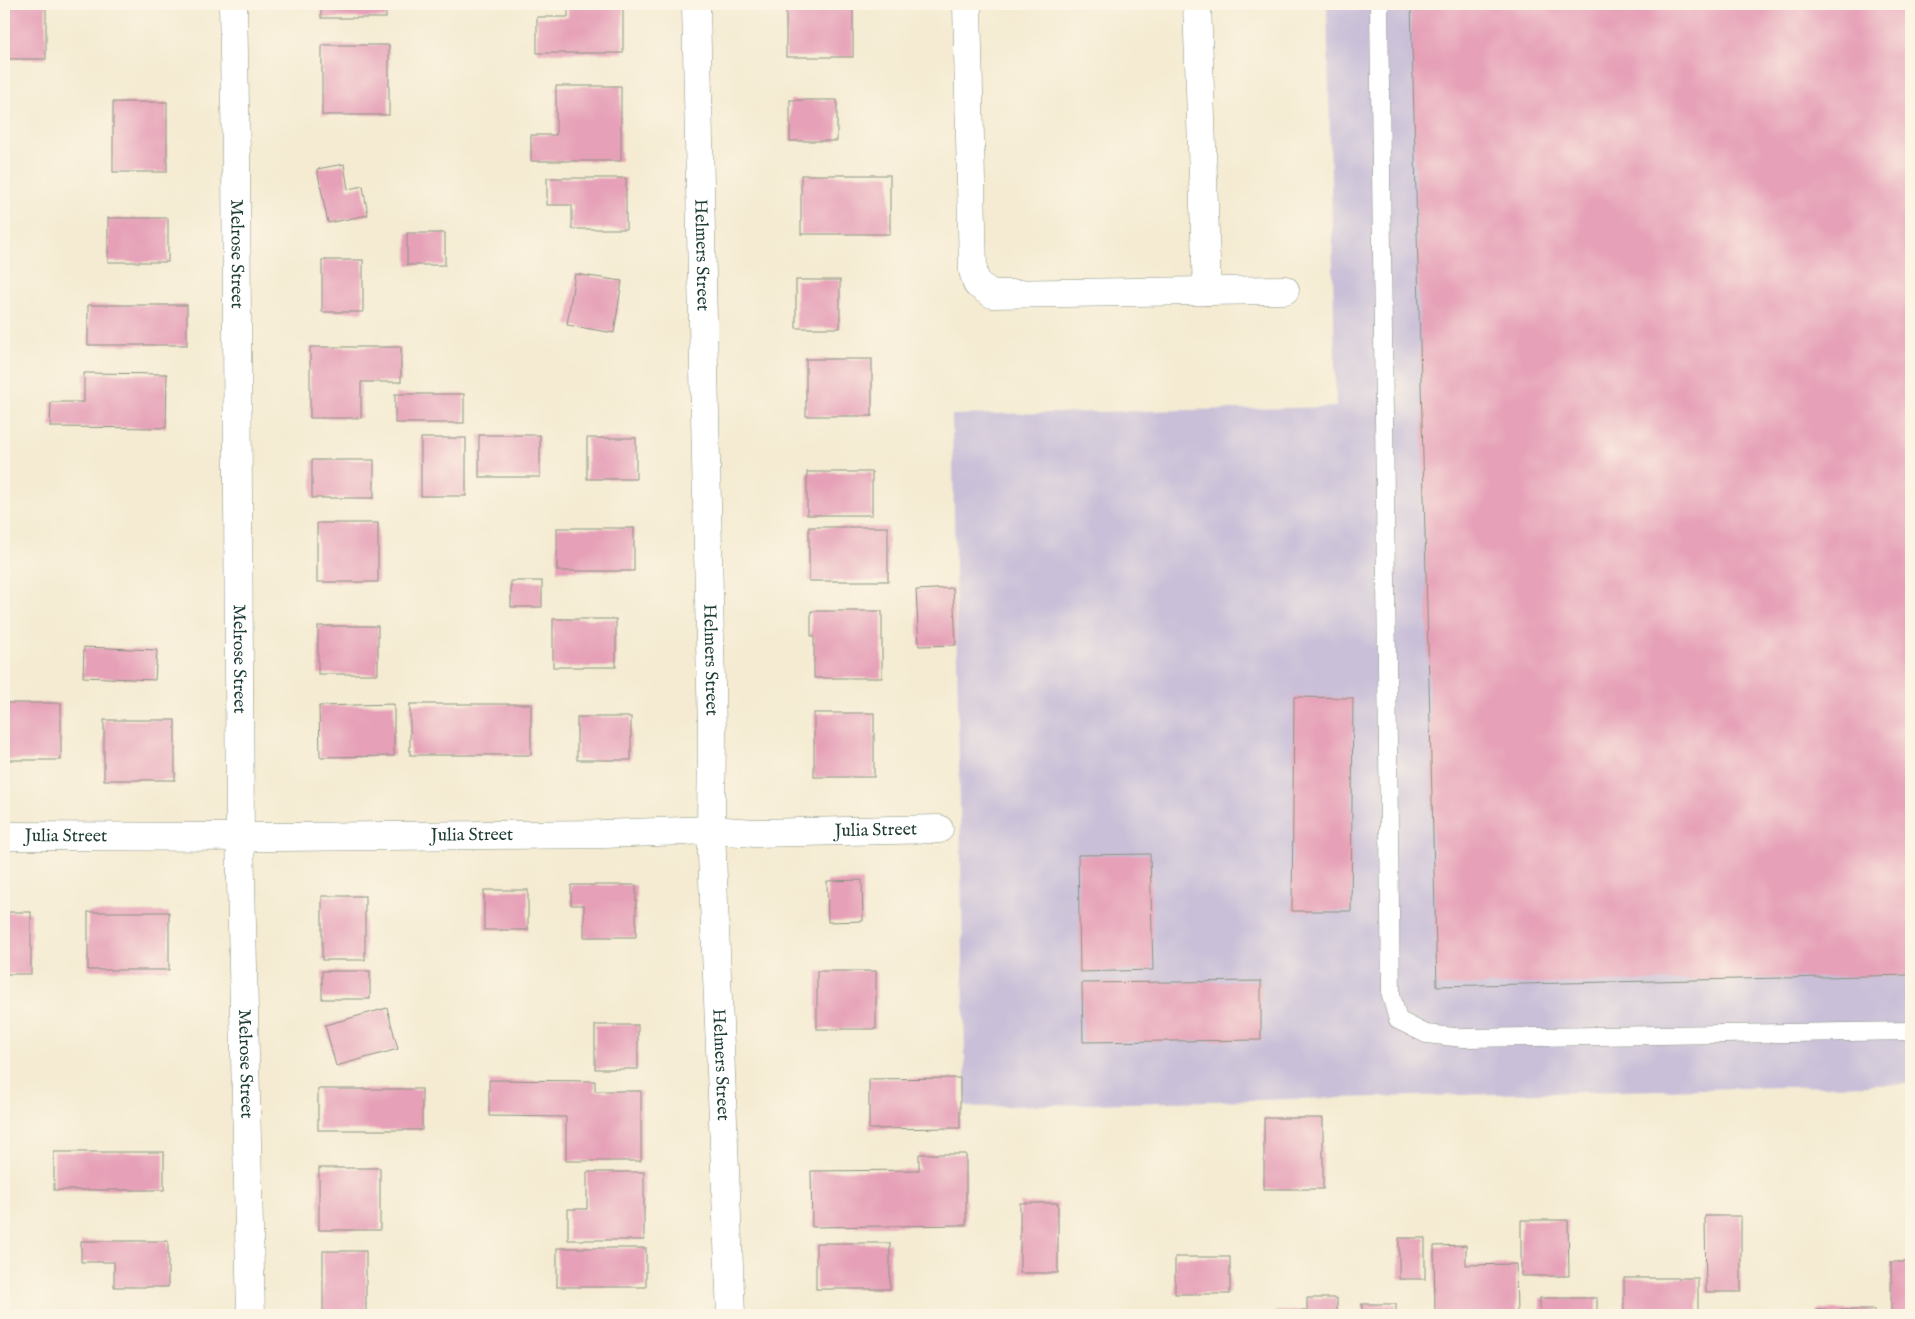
<svg xmlns="http://www.w3.org/2000/svg" width="1915" height="1319" font-family="'IM FELL English',serif">
	<rect width="100%" height="100%" fill="#fcf5e5"/>
	<filter id="ink" filterUnits="userSpaceOnUse"><feTurbulence type="fractalNoise" baseFrequency=".02" numOctaves="2"/><feDisplacementMap in="SourceGraphic" scale="10" xChannelSelector="R" yChannelSelector="G"/><feConvolveMatrix kernelMatrix="1 2 1 2 8 2 1 2 1" color-interpolation-filters="sRGB"/></filter>
	<filter id="wash" filterUnits="userSpaceOnUse"><feTurbulence type="fractalNoise" baseFrequency=".0096" numOctaves="4" result="noise"/><feDisplacementMap in="SourceGraphic" scale="20" xChannelSelector="R" yChannelSelector="G"/><feGaussianBlur stdDeviation="1.12" result="paint"/><feColorMatrix in="noise" values="0 0 0 0 0 0 0 0 0 0 0 0 0 0 0 0 0 1.4 0 .05"/><feComposite in="paint" operator="in"/></filter>
	<g filter="url(#wash)">
		<rect width="100%" height="100%" fill="#f4ebd2"/>
		<path fill="#c9bfd8" d="M1327,4H1911V1084L966,1107L952,415L1336,407Z"/>
		<g id="blocks">
			<g fill="#e6a1b8">
				<rect x="4" y="4" width="42" height="55"/>
				<rect x="321" y="4" width="65" height="14"/>
				<path d="M568,4H623V53H537V17H568Z"/>
				<rect x="786" y="4" width="67" height="53"/>
				<path d="M1411,4H1911V975L1437,986Z"/>
				<rect x="322" y="45" width="67" height="70"/>
				<path d="M556,86H621V161H531V135H556Z"/>
				<rect x="790" y="100" width="47" height="41"/>
				<rect x="113" y="102" width="54" height="70"/>
				<path d="M344,164L348,189L363,186L368,215L328,223L317,169Z"/>
				<rect x="801" y="175" width="89" height="59"/>
				<path d="M547,178H626V229H572V205H547Z"/>
				<rect x="108" y="218" width="60" height="44"/>
				<rect x="407" y="233" width="38" height="32"/>
				<rect x="322" y="260" width="41" height="52"/>
				<path d="M575,274L622,281L614,333L567,325Z"/>
				<rect x="796" y="280" width="44" height="48"/>
				<rect x="88" y="305" width="99" height="40"/>
				<path d="M310,347H401V382H361V418H310Z"/>
				<rect x="806" y="359" width="66" height="57"/>
				<path d="M84,373L167,374L166,428L50,427L51,402H84Z"/>
				<rect x="395" y="394" width="69" height="29"/>
				<rect x="479" y="435" width="61" height="42"/>
				<rect x="421" y="438" width="45" height="58"/>
				<rect x="587" y="438" width="49" height="41"/>
				<rect x="312" y="460" width="62" height="38"/>
				<rect x="807" y="472" width="65" height="43"/>
				<rect x="317" y="523" width="61" height="59"/>
				<rect x="809" y="527" width="79" height="54"/>
				<rect x="557" y="528" width="77" height="43"/>
				<rect x="511" y="581" width="31" height="26"/>
				<path d="M953,588L956,645L919,646L916,590Z"/>
				<path d="M811,611H882V678H814V636H811Z"/>
				<rect x="553" y="619" width="63" height="48"/>
				<rect x="318" y="626" width="60" height="48"/>
				<path d="M84,647L157,650L155,680L83,677Z"/>
				<path d="M1294,697L1353,698L1351,911H1292Z"/>
				<rect x="4" y="703" width="57" height="57"/>
				<path d="M394,704V756L320,757L319,706Z"/>
				<rect x="410" y="704" width="121" height="51"/>
				<rect x="814" y="713" width="60" height="64"/>
				<rect x="577" y="717" width="54" height="43"/>
				<rect x="104" y="720" width="71" height="60"/>
				<path d="M1150,854L1153,970L1080,972L1078,855Z"/>
				<path d="M862,880L863,921L828,922L827,881Z"/>
				<path d="M571,885H636V937H584V905H571Z"/>
				<rect x="484" y="890" width="44" height="40"/>
				<rect x="322" y="896" width="43" height="64"/>
				<rect x="4" y="912" width="27" height="62"/>
				<rect x="88" y="912" width="81" height="58"/>
				<rect x="322" y="971" width="48" height="28"/>
				<rect x="817" y="971" width="59" height="58"/>
				<path d="M1261,981V1040L1083,1042L1082,983Z"/>
				<path d="M387,1008L398,1049L336,1066L325,1025Z"/>
				<rect x="595" y="1025" width="43" height="44"/>
				<path d="M960,1078V1128L869,1129V1079Z"/>
				<path d="M489,1080L595,1081V1091H641V1161H566V1117L489,1116Z"/>
				<rect x="318" y="1089" width="104" height="41"/>
				<rect x="1264" y="1118" width="59" height="71"/>
				<rect x="54" y="1152" width="110" height="38"/>
				<path d="M919,1154H966V1225L812,1227L811,1171L919,1170Z"/>
				<rect x="319" y="1168" width="61" height="62"/>
				<path d="M587,1172H644V1240H568V1209H587Z"/>
				<rect x="1020" y="1203" width="38" height="70"/>
				<path d="M1705,1216H1741V1292H1706Z"/>
				<path d="M1521,1220H1568L1569,1276H1521Z"/>
				<rect x="1399" y="1238" width="26" height="41"/>
				<path d="M81,1241H168V1287H114V1262H81Z"/>
				<rect x="816" y="1243" width="74" height="46"/>
				<path d="M1466,1245V1265L1516,1264L1517,1315H1435L1434,1246Z"/>
				<rect x="557" y="1248" width="89" height="39"/>
				<rect x="323" y="1251" width="43" height="64"/>
				<rect x="1175" y="1257" width="55" height="37"/>
				<rect x="1891" y="1262" width="20" height="53"/>
				<rect x="1624" y="1278" width="74" height="37"/>
				<path d="M1307,1298H1337V1315H1276V1311H1307Z"/>
				<rect x="1540" y="1298" width="57" height="17"/>
				<rect x="1362" y="1304" width="34" height="11"/>
				<rect x="1817" y="1310" width="57" height="5"/>
			</g>
		</g>
	</g>
	<g filter="url(#ink)">
		<use href="#blocks" fill-opacity="0" stroke="#8a9483" stroke-width="1"/>
		<g fill="none" stroke-linecap="round" stroke-linejoin="round">
			<g stroke="#8a9483" stroke-width="19">
				<path id="service" d="M1379,4L1391,995L1398,1020L1426,1034L1464,1038L1911,1031"/>
			</g>
			<g stroke="#8a9483" stroke-width="29">
				<g id="minor">
					<path id="s1" d="M233,4L236,155L240,837L251,1315"/>
					<path id="s2" d="M696,4L712,732L711,830L731,1315"/>
					<path d="M967,4L973,271L977,284L992,294L1285,290"/>
					<path d="M1197,4L1207,291"/>
					<path id="s3" d="M4,836L280,837L603,834L711,830L755,833L939,829"/>
				</g>
			</g>
			<use href="#service" stroke="#fff" stroke-width="18"/>
			<use href="#minor" stroke="#fff" stroke-width="28"/>
		</g>
	</g>
	<g text-anchor="middle" dominant-baseline="central" stroke-width="4" stroke-linejoin="round" paint-order="stroke">
		<g font-size="18" fill="#1f3d34" stroke="#fcf5e5">
			<text stroke="none"><textPath href="#s1" startOffset="250">Melrose Street</textPath></text>
			<text stroke="none"><textPath href="#s2" startOffset="251">Helmers Street</textPath></text>
			<text stroke="none"><textPath href="#s1" startOffset="655">Melrose Street</textPath></text>
			<text stroke="none"><textPath href="#s2" startOffset="656">Helmers Street</textPath></text>
			<text stroke="none"><textPath href="#s3" startOffset="872">Julia Street</textPath></text>
			<text stroke="none"><textPath href="#s3" startOffset="468">Julia Street</textPath></text>
			<text stroke="none"><textPath href="#s3" startOffset="62">Julia Street</textPath></text>
			<text stroke="none"><textPath href="#s1" startOffset="1060">Melrose Street</textPath></text>
			<text stroke="none"><textPath href="#s2" startOffset="1061">Helmers Street</textPath></text>
		</g>
	</g>
	<rect width="1915" height="1319" fill="none" stroke="#fcf5e5" stroke-width="20"/>
</svg>
